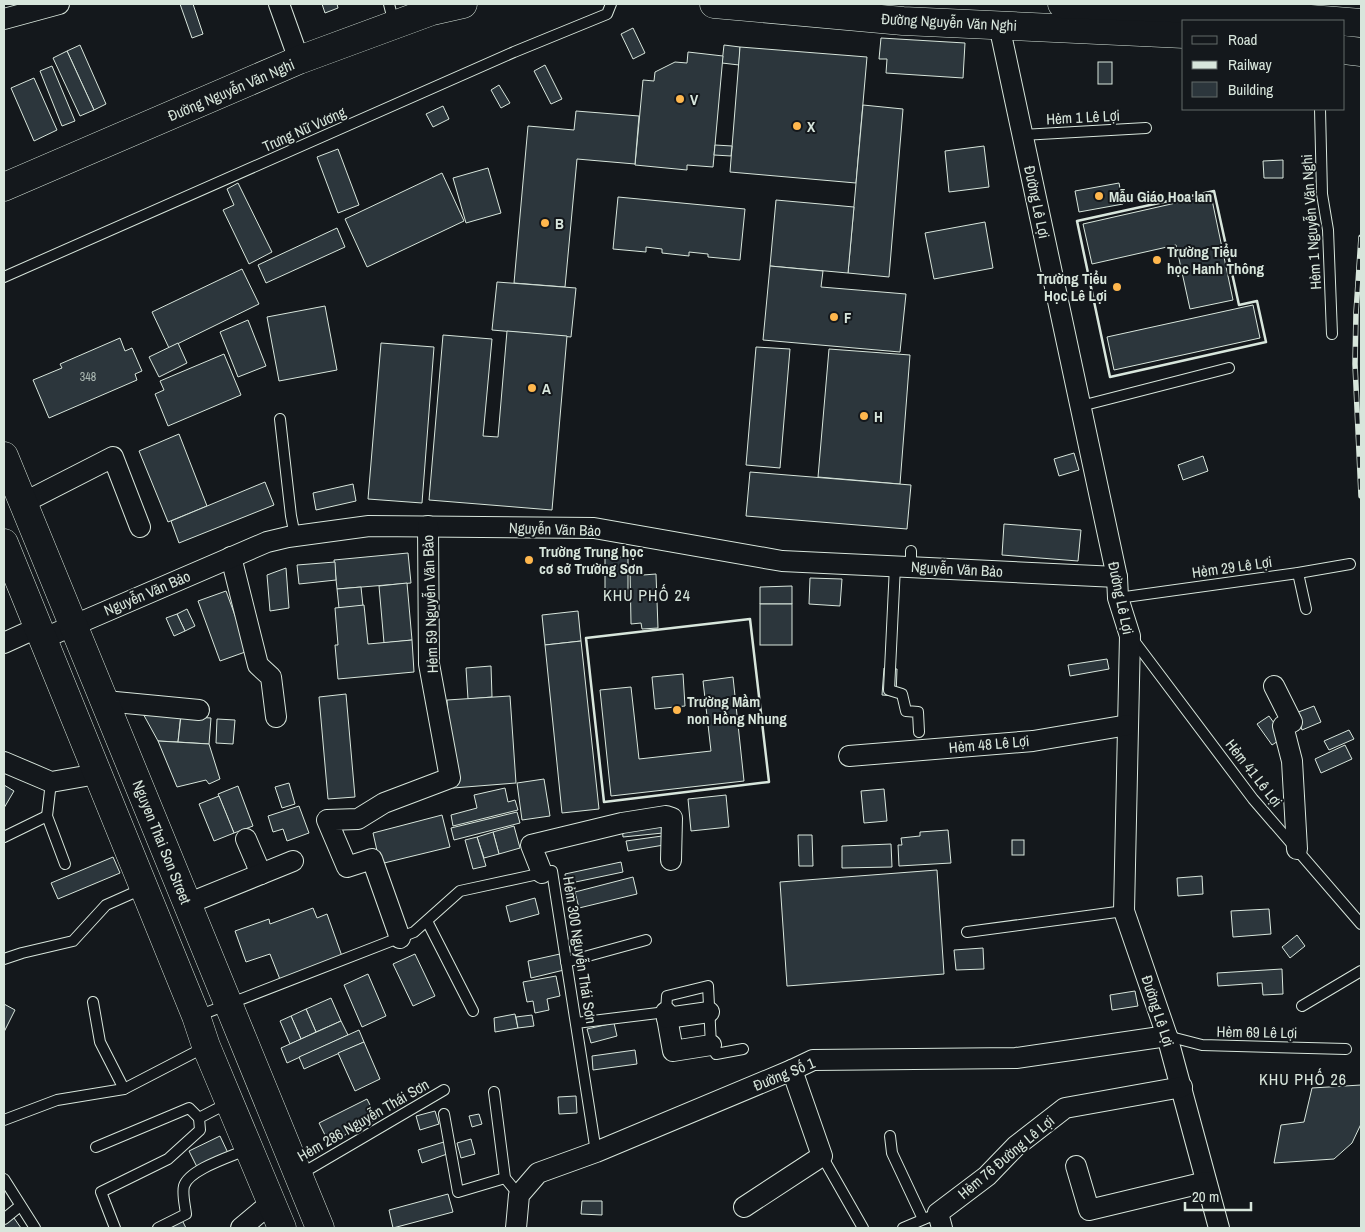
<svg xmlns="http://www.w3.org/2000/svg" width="1365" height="1232" font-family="'Archivo Narrow',sans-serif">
	<rect width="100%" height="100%" fill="#14181c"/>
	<g fill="#2c363c" stroke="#d8e6dc">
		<path d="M180,4H193L203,34L192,38Z"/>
		<path d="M322,4H337L338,8L325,13Z"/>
		<path d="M633,28L645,53L633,59L621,34Z"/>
		<path d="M881,38L965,43L963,78L886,73L887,59H879Z"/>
		<path d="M80,45L106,104L94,110L67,51Z"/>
		<path d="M724,45L740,47L739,65L722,63Z"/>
		<path d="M740,47L867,57L856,183L730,172Z"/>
		<path d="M67,51L94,110L80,116L53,58Z"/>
		<path d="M688,52L723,56L713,167L687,165V170L635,165L643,80L654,81L655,72L675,62L687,63Z"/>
		<rect x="1098" y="62" width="14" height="22"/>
		<path d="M545,65L562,99L551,104L534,71Z"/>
		<path d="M52,66L75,121L62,126L40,71Z"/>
		<path d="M34,78L57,130L34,141L11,88Z"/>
		<path d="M499,85L510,103L501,108L491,90Z"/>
		<path d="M863,105L903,109L889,277L848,273Z"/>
		<path d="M443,106L449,119L433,127L426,114Z"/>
		<path d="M576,111L639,116L635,164L577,159L565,287L514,283L528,126L574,130Z"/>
		<path d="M715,145L732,146L731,156L714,155Z"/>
		<path d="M984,146L989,187L949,192L945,151Z"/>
		<path d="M338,149L359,205L338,213L317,157Z"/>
		<path d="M1283,160V178H1264L1263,161Z"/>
		<path d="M488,168L501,213L466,223L453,178Z"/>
		<path d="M442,173L464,221L367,267L345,219Z"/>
		<path d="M238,183L272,252L249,264L223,210L234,205L227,189Z"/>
		<path d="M1119,183L1123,204L1079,212L1075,191Z"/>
		<path d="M1211,195L1233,300L1190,309L1176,245L1092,264L1083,224Z"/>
		<path d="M618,197L745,209L740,260L708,257V254L689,252V256L662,253V249L646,247V252L613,249Z"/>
		<path d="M776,200L854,207L848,273L770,266Z"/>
		<path d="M985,222L993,268L934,279L925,233Z"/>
		<path d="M337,228L345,247L266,283L258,265Z"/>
		<path d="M770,266L823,271L821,287L906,294L900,352L763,340Z"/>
		<path d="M242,269L259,304L169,348L152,312Z"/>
		<path d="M497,282L576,288L571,337L492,330Z"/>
		<path d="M1253,305L1260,338L1114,370L1107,337Z"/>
		<path d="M325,306L337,370L279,381L267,317Z"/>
		<path d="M248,320L266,366L238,377L220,332Z"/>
		<path d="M507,331L567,336L552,510L429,500L443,335L492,339L483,436L498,437Z"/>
		<path d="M120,338L125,351L132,348L142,371L135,374L137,380L49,418L33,380L62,368L60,364Z"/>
		<path d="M178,343L187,363L159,377L149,357Z"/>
		<path d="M381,343L434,347L422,503L368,499Z"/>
		<path d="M756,347L790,349L780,468L746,465Z"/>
		<path d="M829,349L910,355L900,484L818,477Z"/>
		<path d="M224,354L241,395L168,426L155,394L164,390L160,381Z"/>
		<path d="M179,434L207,506L168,522L139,451Z"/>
		<path d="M1074,453L1079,470L1059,476L1054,459Z"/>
		<path d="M1203,456L1208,471L1183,480L1178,465Z"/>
		<path d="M750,472L911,485L907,529L746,516Z"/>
		<path d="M265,482L274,505L179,543L171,521Z"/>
		<path d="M353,484L356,501L316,510L313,493Z"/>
		<path d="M1004,524L1081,530L1078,561L1002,555Z"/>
		<path d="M408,553L411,583L337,589L334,560Z"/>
		<rect x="605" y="557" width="23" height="40"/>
		<path d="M335,562L336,580L299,584L297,565Z"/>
		<path d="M643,567V575L656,574L658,628L642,629L641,623L631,624L630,568Z"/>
		<path d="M286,568L289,608L270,611L267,575Z"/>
		<path d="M810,578L842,579L840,606L809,604Z"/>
		<path d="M407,583L412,640L384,643L379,586Z"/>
		<path d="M792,586V604H760V587Z"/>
		<path d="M361,587L363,606L339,608L337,589Z"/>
		<path d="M226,591L248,651L220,661L198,601Z"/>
		<rect x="760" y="604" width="32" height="41"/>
		<path d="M364,605L368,644L412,640L414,672L338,679L335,645H338L335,608Z"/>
		<path d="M187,609L195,626L185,631L177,614Z"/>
		<path d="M578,611L581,641L545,645L542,615Z"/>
		<path d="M177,614L185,631L174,636L166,618Z"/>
		<path d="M581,641L599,809L562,813L545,645Z"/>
		<path d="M1107,659L1109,669L1070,676L1068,665Z"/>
		<path d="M491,666L492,697L468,699L466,668Z"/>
		<path d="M884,668L897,669L896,696L882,695Z"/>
		<path d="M683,674L685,706L655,709L652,677Z"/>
		<path d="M733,677L744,781L611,796L600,690L631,687L639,759L711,751L703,681Z"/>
		<path d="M346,694L355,797L328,799L319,697Z"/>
		<path d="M510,696L516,783L453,788L447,700Z"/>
		<path d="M1314,706L1321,722L1302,730L1296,713Z"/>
		<path d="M141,710L181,713L178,742L158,741Z"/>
		<path d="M181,716L211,718L209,744L178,742Z"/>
		<path d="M1269,716L1284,737L1272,745L1257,724Z"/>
		<path d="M217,719L235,720L233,744L216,743Z"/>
		<path d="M1349,730L1354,739L1329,750L1324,741Z"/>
		<path d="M158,741L209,744L220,779L209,784L206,780L177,787Z"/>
		<path d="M1345,745L1352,759L1321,773L1315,759Z"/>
		<path d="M544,779L550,816L522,820L517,783Z"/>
		<path d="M289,783L295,804L282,808L275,787Z"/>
		<path d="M4,785L14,791L4,808Z"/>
		<path d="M238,786L253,826L234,833L218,794Z"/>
		<path d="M505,788L508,802L515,800L518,810L453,826L451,815L477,808L474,795Z"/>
		<path d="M884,789L887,821L864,823L861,791Z"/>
		<path d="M726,795L729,827L691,831L688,799Z"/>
		<path d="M219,796L234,833L214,841L199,804Z"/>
		<path d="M299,806L309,833L287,841L283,829L273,832L268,816Z"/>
		<path d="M517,812L520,823L454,840L451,828Z"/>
		<path d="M442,815L450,847L380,864L373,833Z"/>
		<path d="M662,823L663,833L623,837L622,827Z"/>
		<path d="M514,826L520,848L499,854L493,832Z"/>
		<path d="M948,830L951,863L899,866L898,845H902L901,838L920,836V832Z"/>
		<path d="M493,832L499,854L484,858L477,837Z"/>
		<path d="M798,835H812L813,866H799Z"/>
		<path d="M662,836L664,845L628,851L626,841Z"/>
		<path d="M477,837L486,866L473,869L465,840Z"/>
		<rect x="1012" y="840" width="12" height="15"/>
		<path d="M891,844L892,867L842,868V846Z"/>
		<path d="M113,857L120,873L58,899L51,883Z"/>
		<path d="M621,862L623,872L566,884L565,874Z"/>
		<path d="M937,870L944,974L787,986L780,882Z"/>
		<path d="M1202,876L1203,894L1178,896L1177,878Z"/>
		<path d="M633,877L637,894L579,908L575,892Z"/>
		<path d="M535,898L539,914L510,922L506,906Z"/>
		<path d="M313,908L317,918L327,914L343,959L281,982L270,954L246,962L235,931L269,919L270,924Z"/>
		<path d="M1269,909L1271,934L1233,937L1231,911Z"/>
		<path d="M1297,935L1305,946L1290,958L1282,947Z"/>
		<path d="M983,948L984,969L956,970L954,950Z"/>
		<path d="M415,954L435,996L413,1006L393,964Z"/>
		<path d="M560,954L564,970L531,978L528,961Z"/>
		<path d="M1282,969L1283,994L1263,995L1262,983L1218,986L1217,973Z"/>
		<path d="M368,974L386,1016L362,1027L344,985Z"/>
		<path d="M556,976L560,996L547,999L549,1010L535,1013L533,1001L527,1002L523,982Z"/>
		<path d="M1135,991L1138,1006L1112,1010L1110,995Z"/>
		<path d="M331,998L341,1021L316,1032L306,1009Z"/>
		<path d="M4,1004L15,1010L4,1032Z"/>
		<path d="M306,1009L316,1032L301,1039L291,1016Z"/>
		<path d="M515,1014L518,1028L495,1032L494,1018Z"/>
		<path d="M532,1015L534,1026L518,1028L516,1017Z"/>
		<path d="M291,1016L301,1039L290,1044L280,1021Z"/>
		<path d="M341,1021L348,1035L287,1063L281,1048Z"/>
		<path d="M614,1023L617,1036L591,1043L587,1029Z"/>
		<path d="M359,1030L364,1042L304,1069L299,1057Z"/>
		<path d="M364,1042L380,1079L355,1091L338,1053Z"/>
		<path d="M635,1050L637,1064L593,1070L592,1056Z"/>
		<path d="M1361,1085V1124L1352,1143L1334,1159L1274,1163L1281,1125L1304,1122L1312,1088Z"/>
		<path d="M576,1096L577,1113L559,1114L558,1097Z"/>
		<path d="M367,1099L377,1119L329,1143L319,1123Z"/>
		<path d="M435,1111L439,1124L420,1130L416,1116Z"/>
		<path d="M479,1114L482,1124L472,1127L469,1116Z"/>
		<path d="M220,1136L228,1153L197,1167L189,1151Z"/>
		<path d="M471,1139L475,1154L461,1158L457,1143Z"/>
		<path d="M447,1141V1154L422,1163L418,1150Z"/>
		<path d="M448,1194L453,1212L393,1228L389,1210Z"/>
		<path d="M582,1201H602V1215L581,1214Z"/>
		<path d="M14,1218L21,1228H4V1224Z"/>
		<path d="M182,1220L186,1228H166Z"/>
	</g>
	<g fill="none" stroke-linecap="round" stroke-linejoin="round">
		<g stroke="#d8e6dc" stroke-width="12">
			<g id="lane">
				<path d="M389,4L394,24"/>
				<path d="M1320,109L1322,194L1328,230L1332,334"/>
				<path d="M1022,135L1146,128"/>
				<path d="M4,277L514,52L607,14L611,4"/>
				<path d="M1081,406L1229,368"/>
				<path d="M280,419L291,516L295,536"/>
				<path d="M911,551V567"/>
				<path d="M895,566L889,690L902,694L906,711L918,712L919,732"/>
				<path d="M1298,573L1306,609"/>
				<path d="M1118,598L1298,573L1350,564"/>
				<path d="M1132,638L1253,799L1361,924"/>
				<path d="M51,782L47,816L65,864"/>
				<path d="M4,837L47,816"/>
				<path d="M427,921L473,1011"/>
				<path d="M967,932L1124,911"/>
				<path d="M4,959L22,953L73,941L106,905L142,889"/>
				<path d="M566,962L646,940"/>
				<path d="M93,1002L100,1042L124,1089L205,1047"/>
				<path d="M1302,1006L1361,971"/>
				<path d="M198,1016L414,932L460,891L552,871L596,1152"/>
				<path d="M576,1023L666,1012L667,996L708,986L711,1045L716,1054L743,1049"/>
				<path d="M1167,1036L1202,1045L1346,1049"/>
				<path d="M494,1092L505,1178L519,1195"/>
				<path d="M444,1114L458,1192L505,1178"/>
				<path d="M4,1120L57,1100L124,1089"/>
				<path d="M890,1136L892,1153L923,1219"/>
				<path d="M96,1147L189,1108L199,1118"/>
				<path d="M822,1156L863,1228"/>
				<path d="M299,1175L444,1090"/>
				<path d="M4,1179L35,1228"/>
				<path d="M4,1219L20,1206"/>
				<path d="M115,1228L101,1192L168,1159L200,1130L199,1118L228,1103"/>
				<path d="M158,1228L186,1214C185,1205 182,1194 184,1186C189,1169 233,1156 248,1149"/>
				<path d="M903,1228L929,1217"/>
			</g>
		</g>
		<g stroke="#d8e6dc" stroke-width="22">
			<g id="street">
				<path d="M279,4L299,60"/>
				<path d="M4,19L59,4"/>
				<path d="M999,25L1117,577L1118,598L1130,636L1124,911L1167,1036L1219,1228"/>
				<path d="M23,503L113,457L140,527"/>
				<path d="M231,557L258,665L271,677L276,717"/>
				<path d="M42,639L267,542L288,537L369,526L594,528L782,561L1117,577"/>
				<path d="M4,643L37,628"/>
				<path d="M1274,686L1292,722L1283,726L1292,761L1297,849"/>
				<path d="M105,701L199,710"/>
				<path d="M849,756L1033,741L1128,725"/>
				<path d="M4,762L51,782L97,774"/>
				<path d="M246,839L261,874"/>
				<path d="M542,873L531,845L622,823L666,816L672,818L671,860"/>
				<path d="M187,904L293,861"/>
				<path d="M400,938L372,859L347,867L327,820L358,819L384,803L450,778L429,664L428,526"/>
				<path d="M666,1012L673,1051L711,1045"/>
				<path d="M667,1018L709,1012"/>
				<path d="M1076,1166L1089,1210L1206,1182"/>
				<path d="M744,1207L822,1156L792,1070"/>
				<path d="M241,1228L272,1202"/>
				<path d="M516,1228L519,1195L538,1173L596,1152L792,1070L813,1060L1016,1058L1167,1036"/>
				<path d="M942,1228L938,1213L987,1176L1016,1146L1065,1108L1182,1087"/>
			</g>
		</g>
		<g stroke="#d8e6dc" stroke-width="29">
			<g id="secondary">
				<path d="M714,4L903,21L1184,34"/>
				<path d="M1062,4L1172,8L1361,23"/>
				<path d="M1344,50L1361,52"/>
				<path d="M4,187L299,60L432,11L463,4"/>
				<path d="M4,456L320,1228"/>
				<path d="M4,543L196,1016L206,1046L282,1228"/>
			</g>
		</g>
		<use href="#lane" stroke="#14181c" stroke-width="10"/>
		<use href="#street" stroke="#14181c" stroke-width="20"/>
		<use href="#secondary" stroke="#14181c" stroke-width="28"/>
		<g stroke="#d8e6dc" stroke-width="5.5">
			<path id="rail" d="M1361,237L1356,313L1355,364L1361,496"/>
		</g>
		<use href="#rail" stroke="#14181c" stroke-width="4" stroke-dasharray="11" stroke-linecap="butt"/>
		<g stroke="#d8e6dc" stroke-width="2.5">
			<path d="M1214,191L1239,305L1257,301L1266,342L1110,377L1077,221Z"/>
			<path d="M750,619L769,782L604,802L586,638Z"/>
		</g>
	</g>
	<g fill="#ffb74d" stroke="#14181c" stroke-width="2">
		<circle cx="680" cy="99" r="5"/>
		<circle cx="797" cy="126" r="5"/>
		<circle cx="1099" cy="196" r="5"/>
		<circle cx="545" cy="223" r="5"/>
		<circle cx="1157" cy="260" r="5"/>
		<circle cx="1117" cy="287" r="5"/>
		<circle cx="834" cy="317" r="5"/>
		<circle cx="532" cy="388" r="5"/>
		<circle cx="864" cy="416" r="5"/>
		<circle cx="529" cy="560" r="5"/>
		<circle cx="677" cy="710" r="5"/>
	</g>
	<g text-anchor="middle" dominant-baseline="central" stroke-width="4" stroke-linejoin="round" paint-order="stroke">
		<g font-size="12" fill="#adbab4">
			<text x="88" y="377">348</text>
		</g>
		<g font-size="15" fill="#d8e6dc" stroke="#14181c">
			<text transform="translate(949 22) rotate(3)">Đường Nguyễn Văn Nghi</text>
			<text transform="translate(231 90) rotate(-23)">Đường Nguyễn Văn Nghi</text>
			<text transform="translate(1083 117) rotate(-3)">Hẻm 1 Lê Lợi</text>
			<text transform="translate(304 129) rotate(-24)">Trưng Nữ Vương</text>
			<text transform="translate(1037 202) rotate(78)">Đường Lê Lợi</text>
			<text transform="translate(1311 222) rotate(-94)">Hẻm 1 Nguyễn Văn Nghi</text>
			<text transform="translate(555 529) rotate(2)">Nguyễn Văn Bảo</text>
			<text transform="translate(1232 567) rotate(-8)">Hẻm 29 Lê Lợi</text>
			<text transform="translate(957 569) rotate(3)">Nguyễn Văn Bảo</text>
			<text transform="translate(147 593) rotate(-23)">Nguyễn Văn Bảo</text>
			<text transform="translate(1121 598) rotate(78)">Đường Lê Lợi</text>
			<text transform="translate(430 604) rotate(-92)">Hẻm 59 Nguyễn Văn Bảo</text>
			<text transform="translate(989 744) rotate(-5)">Hẻm 48 Lê Lợi</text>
			<text transform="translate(1254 773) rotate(52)">Hẻm 41 Lê Lợi</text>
			<text transform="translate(162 842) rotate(68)">Nguyen Thai Son Street</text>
			<text transform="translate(580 950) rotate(81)">Hẻm 300 Nguyễn Thái Sơn</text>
			<text transform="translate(1158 1011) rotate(72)">Đường Lê Lợi</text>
			<text transform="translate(1257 1032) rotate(1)">Hẻm 69 Lê Lợi</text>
			<text transform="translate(784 1074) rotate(-22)">Đường Số 1</text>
			<text transform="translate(363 1120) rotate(-30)">Hẻm 286 Nguyễn Thái Sơn</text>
			<text transform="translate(1006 1157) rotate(-40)">Hẻm 76 Đường Lê Lợi</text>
		</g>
		<g font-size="15" font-weight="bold" fill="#d8e6dc" stroke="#14181c" text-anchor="start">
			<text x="690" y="99">V</text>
			<text x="807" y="126">X</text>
			<text x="1109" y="196">Mẫu Giáo Hoa lan</text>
			<text x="555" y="223">B</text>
			<text x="1167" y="251">Trường Tiểu<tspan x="1167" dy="17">học Hanh Thông</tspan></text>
			<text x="1107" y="278" text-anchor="end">Trường Tiểu<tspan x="1107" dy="17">Học Lê Lợi</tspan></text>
			<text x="844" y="317">F</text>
			<text x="542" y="388">A</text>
			<text x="874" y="416">H</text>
			<text x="539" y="551">Trường Trung học<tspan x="539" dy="17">cơ sở Trường Sơn</tspan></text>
			<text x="687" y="701">Trường Mầm<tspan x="687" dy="17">non Hồng Nhung</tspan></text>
		</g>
		<g font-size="16" letter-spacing="1" fill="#d8e6dc" stroke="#14181c">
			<text x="647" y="595">KHU PHỐ 24</text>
			<text x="1303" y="1079">KHU PHỐ 26</text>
		</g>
	</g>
	<rect width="1365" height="1232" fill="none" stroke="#d8e6dc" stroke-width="10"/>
	<rect x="1182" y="20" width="162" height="90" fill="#14181c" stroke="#626a69"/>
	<rect x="1192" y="36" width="25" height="8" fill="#14181c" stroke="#626a69"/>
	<text x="1228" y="45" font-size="15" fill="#d8e6dc">Road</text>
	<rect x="1192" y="61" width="25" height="8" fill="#d8e6dc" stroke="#626a69"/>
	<text x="1228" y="70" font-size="15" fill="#d8e6dc">Railway</text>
	<rect x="1192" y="82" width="25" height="15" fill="#2c363c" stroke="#626a69"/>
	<text x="1228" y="95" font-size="15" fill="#d8e6dc">Building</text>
	<path d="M1185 1202v8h66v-8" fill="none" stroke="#d8e6dc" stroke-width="2.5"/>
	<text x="1192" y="1202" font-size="15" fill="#d8e6dc" stroke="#14181c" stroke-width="4" paint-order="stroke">20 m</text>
</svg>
